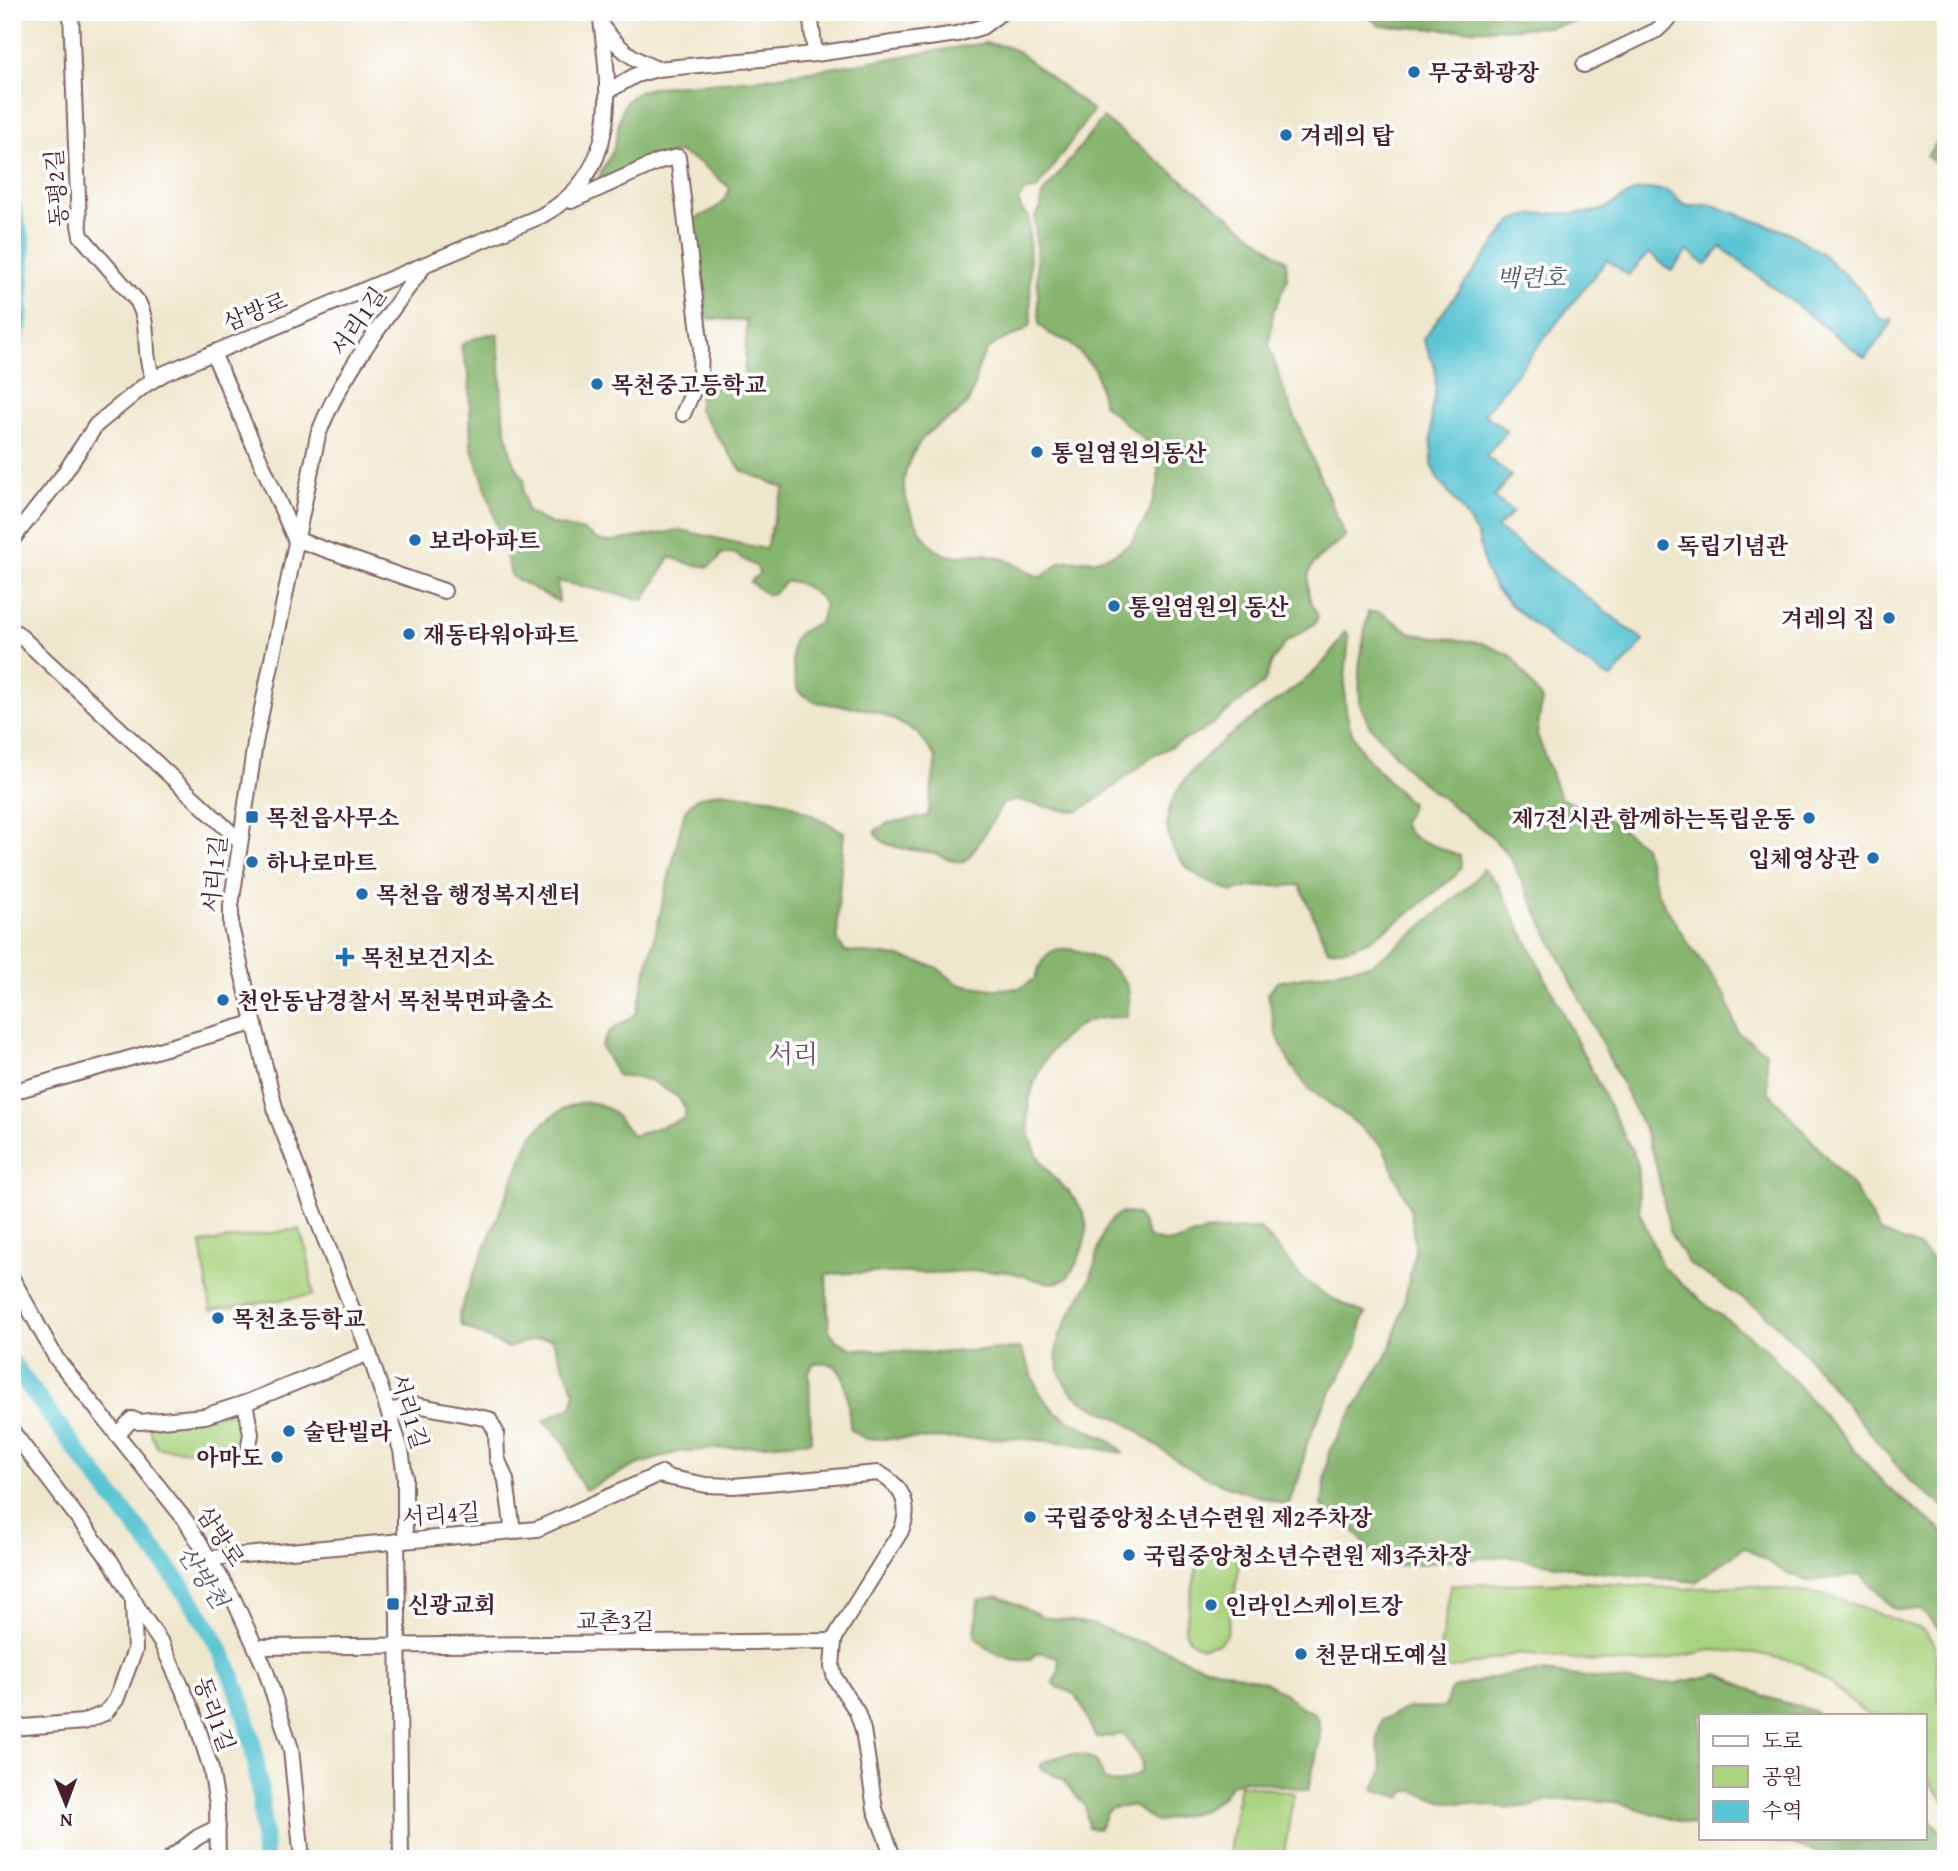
<svg xmlns="http://www.w3.org/2000/svg" width="1958" height="1871" font-family="'Gentium Book Plus','Noto Serif KR',serif">
	<rect width="100%" height="100%" fill="#fff"/>
	<filter id="ink" filterUnits="userSpaceOnUse"><feTurbulence type="fractalNoise" baseFrequency=".0143" numOctaves="2"/><feDisplacementMap in="SourceGraphic" scale="14" xChannelSelector="R" yChannelSelector="G"/><feConvolveMatrix kernelMatrix="1 2 1 2 8 2 1 2 1" color-interpolation-filters="sRGB"/></filter>
	<filter id="wash" filterUnits="userSpaceOnUse"><feTurbulence type="fractalNoise" baseFrequency=".00686" numOctaves="4" result="noise"/><feDisplacementMap in="SourceGraphic" scale="28" xChannelSelector="R" yChannelSelector="G"/><feGaussianBlur stdDeviation="1.57" result="paint"/><feColorMatrix in="noise" values="0 0 0 0 0 0 0 0 0 0 0 0 0 0 0 0 0 1.4 0 .05"/><feComposite in="paint" operator="in"/></filter>
	<g filter="url(#wash)">
		<rect width="100%" height="100%" fill="#efe7cd"/>
		<g fill="#a9d37f" stroke="#7a7955" stroke-width="2">
			<path d="M299,1229L308,1255L313,1295L211,1310L201,1243Z"/>
			<path d="M241,1410L244,1435L241,1455L158,1448L148,1427Z"/>
			<path d="M1221,1544L1234,1552L1239,1568L1227,1633L1219,1643L1203,1647C1192,1644 1185,1638 1185,1626L1199,1557L1211,1545Z"/>
			<path d="M1586,1582L1684,1589L1747,1585L1823,1595L1856,1605L1923,1630L1935,1644L1940,1706L1946,1716V1802L1925,1777V1715H1868L1831,1684L1800,1663L1755,1653L1712,1650L1647,1663H1614L1519,1653L1436,1672L1451,1585Z"/>
			<path d="M1240,1784L1294,1793L1283,1859H1228Z"/>
		</g>
		<g fill="#86b56e" stroke="#686a4c" stroke-width="2">
			<path d="M1363,12H1583L1577,22L1549,27L1460,30L1380,26Z"/>
			<path d="M985,43L1004,46L1017,51L1093,111L1036,190L1025,191L1018,200L1022,211L1029,217L1031,324C1019,338 998,337 986,352C974,367 977,387 968,402C957,420 932,423 920,442C913,452 905,468 904,481C902,503 925,549 947,555C958,558 968,554 979,554C986,554 993,556 1000,558C1017,562 1026,575 1042,577L1062,561L1096,560L1114,554L1130,544L1149,513L1158,485V462L1148,443L1103,404L1095,369L1069,342L1048,333L1039,324L1035,217L1041,208L1042,195L1103,118L1286,261L1287,280L1273,312L1269,346L1286,396L1345,536C1324,557 1302,561 1309,596C1310,603 1316,609 1318,617L1314,624L1286,642L1272,662L1264,683L1203,731L1156,754L1102,796L1078,811H1066L1017,800L1003,803C998,812 969,860 964,862C956,864 942,856 933,853C918,850 899,850 885,843C880,840 877,837 875,831L888,823L928,816L936,758L917,732L886,716L871,710L815,702L798,691C795,679 788,649 795,638C800,630 812,626 820,622L825,604C816,592 801,581 786,581L774,593L766,594L750,582L759,574L758,568L733,553L720,554L719,559L708,567L690,564L670,557L644,600L557,581L559,602L512,577L484,482L471,447L469,376L461,346C472,338 484,333 498,334L503,415L512,459L524,480L523,492L527,512L551,524L584,531L598,540L609,542L681,530L764,549L767,545L776,509L785,488L742,471L698,409L701,388L733,387L744,380L747,321L703,318L691,220C709,213 724,207 730,188L699,162L678,152L602,183L599,180C600,168 609,161 613,150C624,117 612,97 655,87L760,79Z"/>
			<path d="M1946,129V172L1927,156Z"/>
			<path d="M1368,612H1380L1413,634L1482,643L1512,656L1542,700L1537,734L1560,798L1608,819L1644,846L1657,892L1686,940L1725,994L1738,1033L1766,1052L1768,1091L1854,1188L1880,1232L1919,1247L1946,1273V1509L1908,1479L1800,1348L1763,1312L1688,1263L1670,1233L1656,1164L1645,1131L1510,857L1491,836L1415,777L1369,725L1360,704L1359,668Z"/>
			<path d="M1346,631L1349,638C1344,685 1337,723 1370,761C1383,776 1398,789 1411,804L1408,814L1402,822C1408,842 1443,847 1460,856L1461,868L1454,877L1408,914L1370,940L1350,948L1328,950L1300,885L1250,887L1232,892C1217,884 1196,878 1185,865C1118,793 1258,718 1305,680C1315,672 1327,659 1334,649C1339,643 1341,636 1346,631Z"/>
			<path d="M720,792L776,799L791,804L844,832L837,919L838,941L845,951L901,957L936,967L958,984L993,989L1019,988L1035,979C1038,970 1042,957 1051,952C1072,939 1122,967 1128,989C1131,997 1128,1009 1127,1017C1109,1017 1091,1017 1076,1028C1037,1055 1015,1110 1037,1154C1049,1179 1080,1195 1086,1222C1089,1236 1076,1272 1064,1280C1047,1289 1024,1273 1007,1272C979,1269 950,1273 922,1273C890,1273 857,1271 826,1275L829,1330L837,1341L853,1349L933,1353L1020,1348C1033,1368 1032,1387 1050,1406C1071,1428 1109,1433 1123,1453L1068,1443L1014,1438L866,1439L851,1430C846,1406 852,1353 813,1364L809,1372L811,1441L678,1452L637,1465L585,1490L575,1473L565,1443L544,1420L573,1406L575,1392L552,1339L539,1338L507,1348L461,1325L459,1314L472,1279L530,1139C546,1119 572,1095 601,1105C614,1110 624,1126 633,1136L683,1119L686,1110L678,1097L650,1080L617,1075L601,1046L609,1032L636,1014L685,810L697,798Z"/>
			<path d="M1482,869L1498,884L1637,1161L1640,1213L1662,1266L1705,1304L1764,1347L1886,1486L1946,1534V1644L1944,1634L1921,1610L1894,1609L1861,1575L1808,1581L1783,1571L1744,1547L1696,1582L1590,1571L1506,1556L1384,1567L1355,1532L1328,1514L1322,1505L1329,1451L1391,1348L1405,1299L1415,1250L1411,1212L1383,1147L1351,1119L1308,1088L1289,1062L1275,1030L1268,993L1277,982L1372,964L1413,934L1475,880Z"/>
			<path d="M1120,1213L1136,1214L1142,1222L1148,1237C1175,1249 1181,1237 1205,1232C1224,1229 1242,1229 1260,1229C1276,1244 1288,1264 1304,1279C1322,1295 1343,1304 1366,1314L1362,1321L1358,1345L1321,1410L1307,1443L1300,1475L1289,1503L1283,1504C1252,1493 1217,1486 1189,1468C1167,1455 1149,1439 1129,1425C1100,1405 1064,1405 1057,1361C1053,1335 1076,1306 1088,1284C1100,1261 1095,1228 1120,1213Z"/>
			<path d="M999,1596L1044,1617L1092,1624L1130,1639L1165,1649L1189,1662L1265,1682L1283,1692L1295,1703L1315,1714L1319,1723L1320,1741L1308,1790L1244,1780L1231,1785L1222,1797L1204,1810L1155,1822L1135,1807C1127,1807 1111,1805 1106,1813C1103,1820 1103,1823 1098,1829L1088,1828L1085,1806L1062,1779L1041,1769V1764C1060,1752 1101,1746 1102,1778C1116,1788 1128,1780 1141,1772L1142,1763L1124,1734L1096,1738C1085,1718 1083,1692 1059,1688L1053,1682L1059,1670L1058,1657L1044,1653H1036L1030,1660C1009,1662 988,1652 975,1636L978,1600Z"/>
			<path d="M1542,1672L1647,1684L1676,1683L1719,1674L1769,1698L1814,1711L1820,1715H1701V1828L1616,1802L1584,1799L1548,1800L1533,1806L1510,1808L1441,1801L1415,1791H1408L1401,1797L1373,1790L1383,1771C1379,1747 1374,1745 1382,1720L1408,1708L1445,1707L1450,1691L1456,1687L1510,1674Z"/>
			<path d="M1925,1816L1946,1836V1859H1835L1799,1846L1750,1838H1925Z"/>
		</g>
		<path fill="#5ac5d3" stroke="#52727f" stroke-width="2" d="M1645,189C1655,189 1664,188 1672,194C1676,198 1680,203 1685,205C1694,209 1703,203 1712,205L1790,233L1820,252L1845,275L1864,294L1879,318L1884,320L1892,319V323L1865,358L1721,247L1706,265L1688,251L1671,271L1649,253L1628,275L1607,260L1484,414L1507,431L1486,456L1511,476L1494,497L1513,512L1497,528L1644,641L1611,679L1556,644L1511,605L1495,588L1486,572L1478,536L1462,510L1437,478L1432,466L1431,412L1436,389L1435,368L1423,339L1511,222C1535,207 1570,218 1597,211C1615,207 1626,191 1645,189Z"/>
		<g fill="none" stroke-linecap="round" stroke-linejoin="round">
			<g stroke="#5ac5d3" stroke-width="18">
				<path d="M12,209L22,242L19,325L12,347"/>
				<path d="M12,1363C44,1406 75,1449 108,1491C153,1550 204,1606 232,1676C255,1733 263,1798 264,1859"/>
			</g>
		</g>
	</g>
	<g filter="url(#ink)">
		<g fill="none" stroke-linecap="round" stroke-linejoin="round">
			<g stroke="#846564" stroke-width="18">
				<g id="minor">
					<path d="M71,12L79,225L81,236L138,302C152,329 141,353 154,379"/>
					<path d="M602,27C620,49 630,58 657,69L815,54L810,12"/>
					<path d="M815,54L957,34L982,27L1002,12"/>
					<path d="M1584,65L1657,30L1676,12"/>
					<path d="M608,91L636,75L657,69"/>
					<path d="M571,201L660,161L678,157L701,349L700,375L683,414"/>
					<path d="M213,353L295,539L444,591"/>
					<path d="M12,540L63,475L96,425L145,385L165,373L541,216C622,173 610,90 600,12"/>
					<path d="M12,631L17,633L240,841"/>
					<path d="M12,1092L253,1023"/>
					<path d="M12,1278L56,1358L186,1521L233,1598L265,1668L291,1749L302,1859"/>
					<path d="M245,1403L251,1434L249,1445"/>
					<path d="M388,1411L416,1405L489,1419L496,1432L497,1458L506,1480L513,1532"/>
					<path d="M12,1431L112,1563L141,1613L162,1644L193,1712L211,1769L217,1804L218,1859"/>
					<path d="M117,1435L132,1419L139,1422L205,1416L245,1403L369,1353"/>
					<path d="M657,1475L706,1485L734,1486L878,1473C903,1486 912,1506 901,1531L838,1632L834,1641L832,1667L835,1678L857,1712L863,1730L875,1809L894,1859"/>
					<path d="M405,1540V1477L401,1450L367,1347L277,1116L231,927V906L255,743L318,435C341,373 386,319 424,266"/>
					<path d="M397,1541L401,1859"/>
					<path d="M211,1558L537,1529L662,1473"/>
					<path d="M256,1647L834,1641"/>
					<path d="M12,1728L83,1722L105,1713L116,1700L135,1650L133,1602"/>
					<path d="M169,1859L198,1837L218,1827"/>
				</g>
			</g>
			<use href="#minor" stroke="#fff" stroke-width="14"/>
		</g>
	</g>
	<g fill="#1f6fb2" stroke="#fff" stroke-width="2.5">
		<circle cx="1414" cy="72" r="7"/>
		<circle cx="1286" cy="135" r="7"/>
		<circle cx="597" cy="384" r="7"/>
		<circle cx="1037" cy="452" r="7"/>
		<circle cx="415" cy="540" r="7"/>
		<circle cx="1663" cy="545" r="7"/>
		<circle cx="1114" cy="606" r="7"/>
		<circle cx="1889" cy="618" r="7"/>
		<circle cx="409" cy="634" r="7"/>
		<rect x="245" y="810" width="14" height="14" rx="3.5"/>
		<circle cx="1809" cy="818" r="7"/>
		<circle cx="1873" cy="858" r="7"/>
		<circle cx="252" cy="862" r="7"/>
		<circle cx="362" cy="894" r="7"/>
		<path d="M341.5 946.5h7v7h7v7h-7v7h-7v-7h-7v-7h7z"/>
		<circle cx="223" cy="1000" r="7"/>
		<circle cx="218" cy="1318" r="7"/>
		<circle cx="289" cy="1431" r="7"/>
		<circle cx="277" cy="1457" r="7"/>
		<circle cx="1030" cy="1517" r="7"/>
		<circle cx="1129" cy="1555" r="7"/>
		<rect x="386" y="1597" width="14" height="14" rx="3.5"/>
		<circle cx="1211" cy="1605" r="7"/>
		<circle cx="1301" cy="1654" r="7"/>
	</g>
	<g text-anchor="middle" dominant-baseline="central" stroke-width="7" stroke-linejoin="round" paint-order="stroke">
		<g font-size="23" font-weight="bold" fill="#4a1f2b" stroke="#fff" text-anchor="start">
			<text x="1428" y="72">무궁화광장</text>
			<text x="1300" y="135">겨레의 탑</text>
			<text x="611" y="384">목천중고등학교</text>
			<text x="1051" y="452">통일염원의동산</text>
			<text x="429" y="540">보라아파트</text>
			<text x="1677" y="545">독립기념관</text>
			<text x="1128" y="606">통일염원의 동산</text>
			<text x="1875" y="618" text-anchor="end">겨레의 집</text>
			<text x="423" y="634">재동타워아파트</text>
			<text x="266" y="817">목천읍사무소</text>
			<text x="1795" y="818" text-anchor="end">제7전시관 함께하는독립운동</text>
			<text x="1859" y="858" text-anchor="end">입체영상관</text>
			<text x="266" y="862">하나로마트</text>
			<text x="376" y="894">목천읍 행정복지센터</text>
			<text x="361" y="957">목천보건지소</text>
			<text x="237" y="1000">천안동남경찰서 목천북면파출소</text>
			<text x="232" y="1318">목천초등학교</text>
			<text x="303" y="1431">술탄빌라</text>
			<text x="263" y="1457" text-anchor="end">아마도</text>
			<text x="1044" y="1517">국립중앙청소년수련원 제2주차장</text>
			<text x="1143" y="1555">국립중앙청소년수련원 제3주차장</text>
			<text x="407" y="1604">신광교회</text>
			<text x="1225" y="1605">인라인스케이트장</text>
			<text x="1315" y="1654">천문대도예실</text>
		</g>
		<g font-size="23" fill="#4a1f2b" stroke="#fff">
			<text transform="translate(56 188) rotate(-94)">동평2길</text>
			<text transform="translate(255 311) rotate(-22)">삼방로</text>
			<text transform="translate(358 321) rotate(-55)">서리1길</text>
			<text transform="translate(214 874) rotate(-84)">서리1길</text>
			<text transform="translate(410 1411) rotate(73)">서리1길</text>
			<text transform="translate(441 1514) rotate(-4)">서리4길</text>
			<text transform="translate(221 1536) rotate(57)">삼방로</text>
			<text x="615" y="1620">교촌3길</text>
			<text transform="translate(215 1714) rotate(70)">동리1길</text>
		</g>
		<g font-size="24" font-style="italic" fill="#505966" stroke="#fff">
			<text x="1531" y="277">백련호</text>
			<text transform="translate(203 1577) rotate(56)">산방천</text>
		</g>
		<g font-size="26" fill="#73526b" stroke="#fff">
			<text x="793" y="1053">서리</text>
		</g>
	</g>
	<rect width="1958" height="1871" fill="none" stroke="#fff" stroke-width="42"/>
	<rect x="1699" y="1714" width="228" height="126" fill="#ffffff" stroke="#b7a5aa" stroke-width="2"/>
	<rect x="1713" y="1736" width="35" height="10" fill="#ffffff" stroke="#b7a5aa" stroke-width="2"/>
	<text x="1762" y="1748" font-size="21" fill="#4a1f2b">도로</text>
	<rect x="1713" y="1766" width="35" height="21" fill="#a9d37f" stroke="#b7a5aa" stroke-width="2"/>
	<text x="1762" y="1784" font-size="21" fill="#4a1f2b">공원</text>
	<rect x="1713" y="1801" width="35" height="21" fill="#5ac5d3" stroke="#b7a5aa" stroke-width="2"/>
	<text x="1762" y="1818" font-size="21" fill="#4a1f2b">수역</text>
	<g transform="translate(66 1804) rotate(179)" stroke="#ffffff" stroke-width="5" paint-order="stroke">
	<path d="M0-5L12 26L0 18L-12 26Z" fill="#4a1f2b"/>
	<text y="-10" font-size="19" font-weight="bold" text-anchor="middle" fill="#4a1f2b">N</text>
	</g>
</svg>
